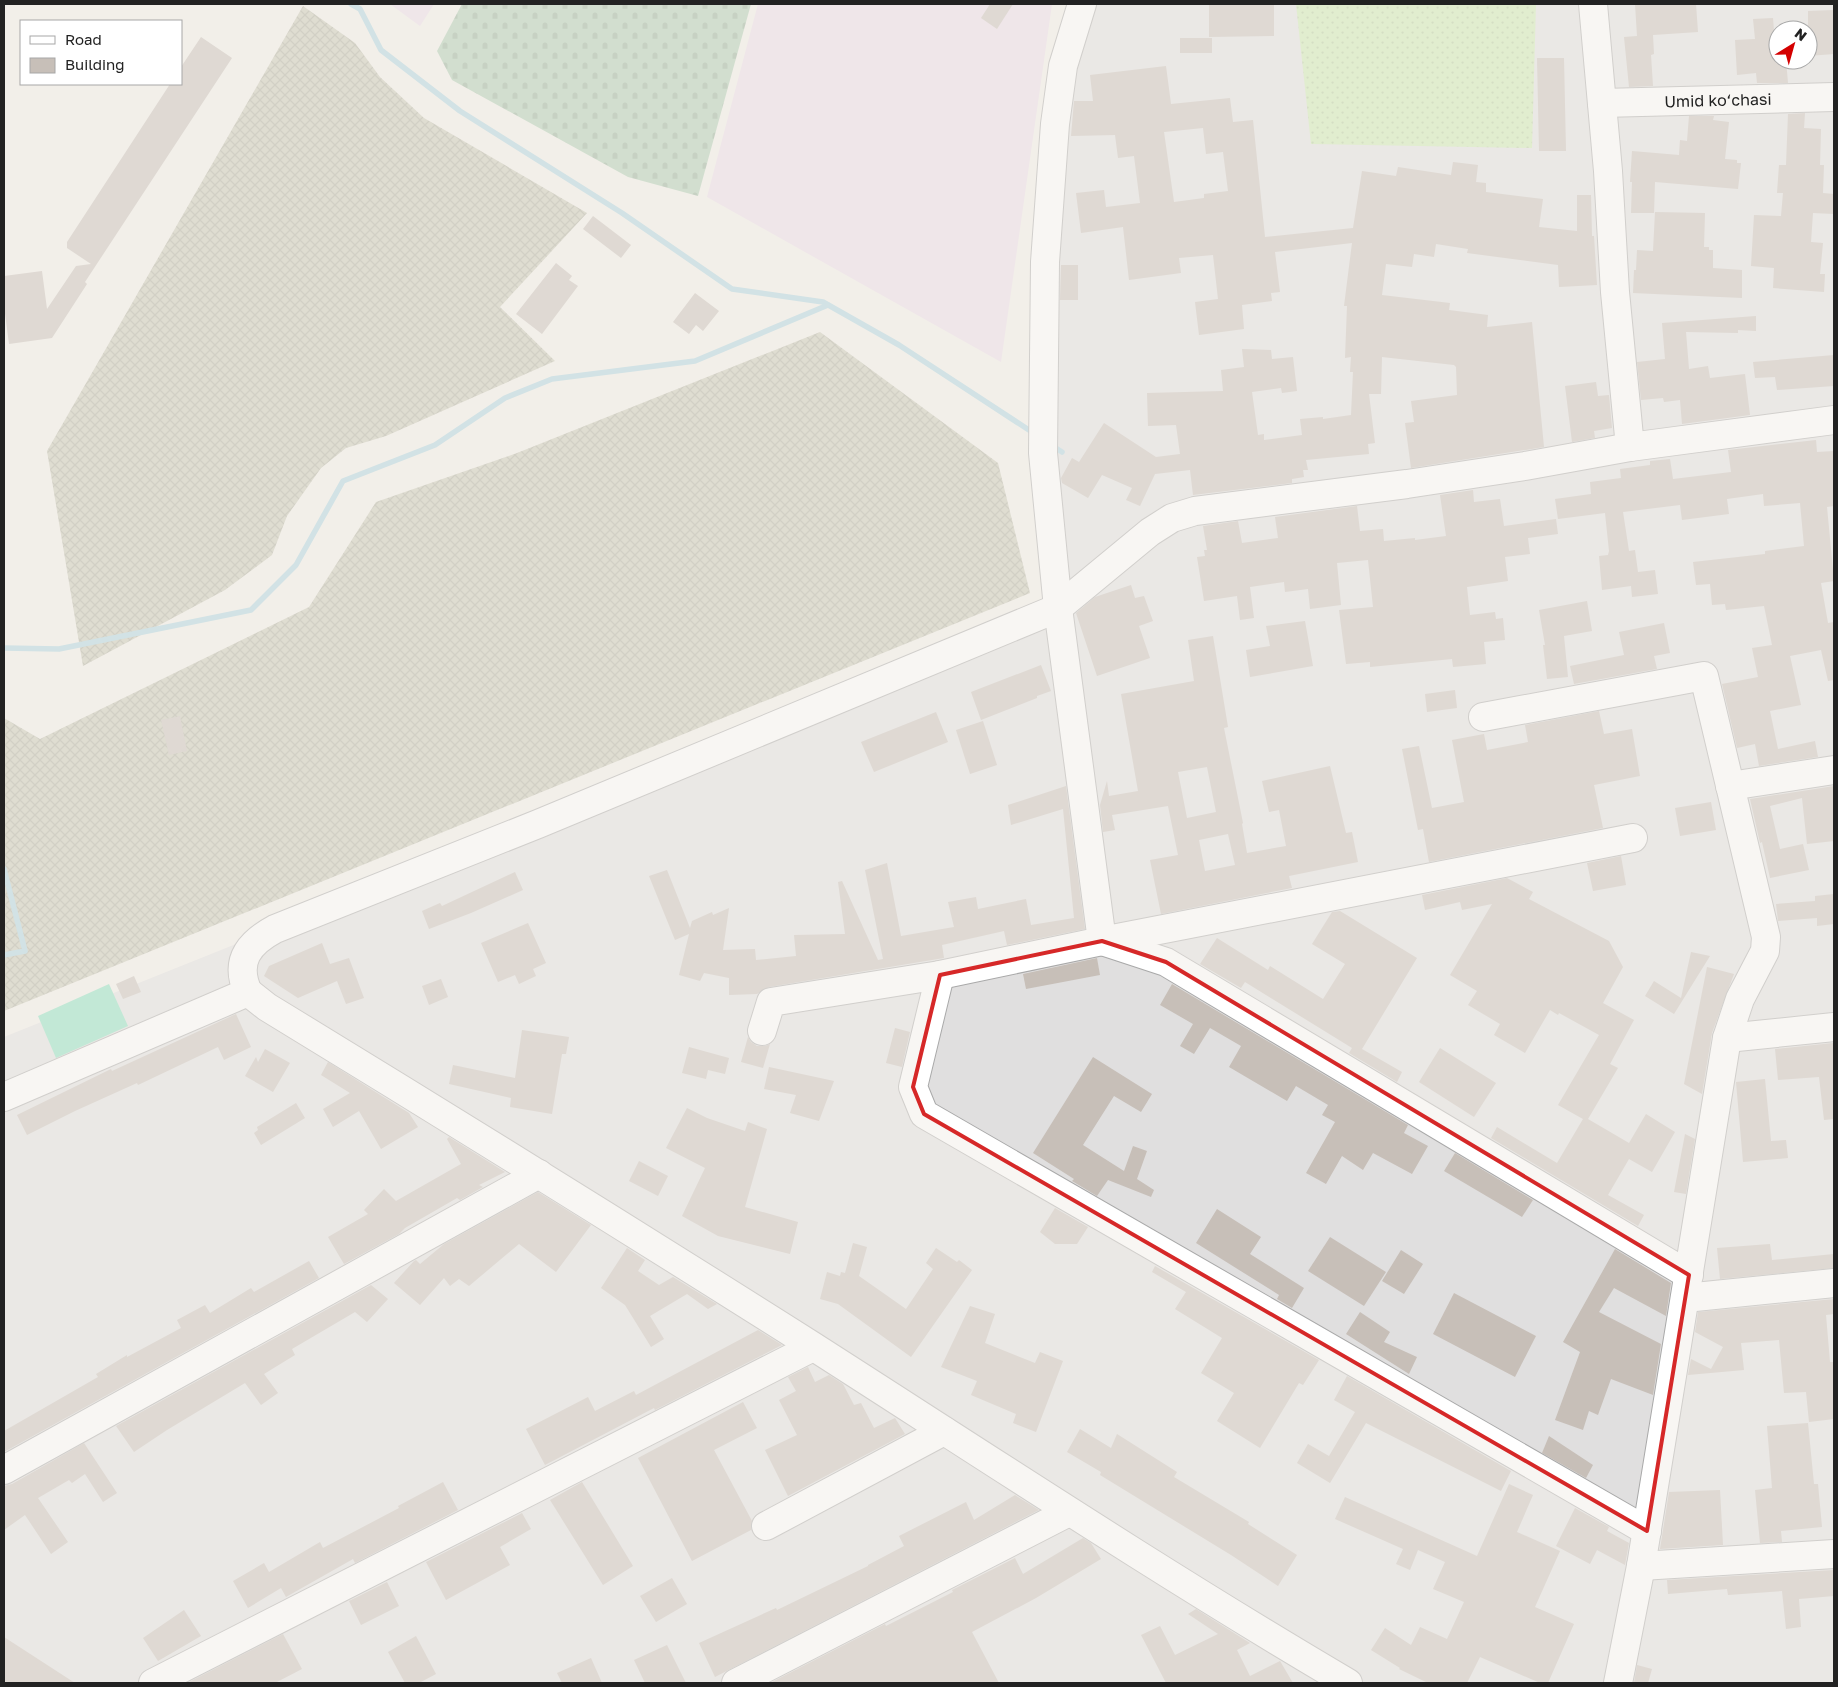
<svg xmlns="http://www.w3.org/2000/svg" width="1838" height="1687" font-family="'Golos Text',sans-serif">
	<defs>
		<pattern id="construction-cross-hatch" width="8" height="8" patternUnits="userSpaceOnUse" patternTransform="scale(1.25)"><rect width="8" height="8" fill="#c7c7b4"/><path d="M0 0l8 8M0 8l8-8" fill="none" stroke="#abab9a"/></pattern>
		<pattern id="grass-dots" width="8" height="8" patternUnits="userSpaceOnUse" patternTransform="scale(1.25)"><rect width="8" height="8" fill="#cdebb0"/><path d="M2 2h.1M6 6h.1" fill="none" stroke="#b0c997" stroke-width="1.8" stroke-linecap="round"/></pattern>
		<pattern id="cemetery-stones" width="16" height="16" patternUnits="userSpaceOnUse" patternTransform="scale(1.25)"><rect width="16" height="16" fill="#aacbaf"/><path d="M2 7V4a2 2 0 0 1 4 0v3zM10 15v-3a2 2 0 0 1 4 0v3z" fill="#92ae96"/></pattern>
	</defs>
	<rect width="100%" height="100%" fill="#f2efe9"/>
	<path fill="#e0dfdf" fill-rule="evenodd" d="M1095,4H1834V1683H4V1037L1067,611L1047,465L1068,86ZM1778,30H1808V60H1778Z"/>
	<g fill="#ebdbe8">
		<path d="M390,4H434L420,26Z"/>
		<path d="M758,4H1052L1001,362L707,197Z"/>
	</g>
	<g fill="url(#construction-cross-hatch)">
		<path d="M303,6L355,43L380,77L424,118L587,213L500,307L555,361L386,436L346,448L321,468L287,516L272,555L225,590L83,666L47,451Z"/>
		<path d="M820,332L998,463L1030,593L4,1011V718L40,739L309,607L376,502L517,453Z"/>
	</g>
	<path fill="url(#grass-dots)" d="M1296,4H1536L1532,148L1311,144Z"/>
	<path fill="url(#cemetery-stones)" d="M462,4H751L698,196L628,177L452,80L437,51Z"/>
	<path fill="#88e0be" d="M109,984L128,1026L56,1058L38,1016Z"/>
	<g fill="none" stroke-linecap="round" stroke-linejoin="round">
		<g stroke="#aad3df" stroke-width="5.5">
			<path d="M351,4L360,9L381,50L460,111L622,213L732,289L823,302L899,345L1035,434"/>
			<path d="M1051,445L1062,452"/>
			<path d="M4,648L59,649L251,610L296,565L343,481L435,445L505,398L552,379L695,361L828,305"/>
			<path d="M4,869L25,951L4,955"/>
		</g>
	</g>
	<g fill="#c7bfb8" fill-rule="evenodd">
		<path d="M990,4H1013L997,29L981,18Z"/>
		<path d="M1209,4H1274V36L1209,37Z"/>
		<path d="M1635,4H1696L1698,32L1653,35L1654,54L1651,55L1653,86L1629,87L1624,37L1637,36Z"/>
		<path d="M1834,10V54L1808,56V11Z"/>
		<path d="M1773,18L1775,44H1778V60H1786L1788,83H1757L1756,73L1737,75L1735,40L1755,39L1753,19Z"/>
		<path d="M201,37L232,58L85,282L87,284L52,338L9,344L4,306V276L42,271L47,309L76,266L91,264L67,248V242L170,84H181V67Z"/>
		<rect x="1180" y="38" width="32" height="15"/>
		<path d="M1537,58H1564L1566,151H1539Z"/>
		<path d="M1166,66L1171,104L1230,98L1233,122L1253,120L1265,237L1353,228L1362,171L1396,176L1398,167L1451,175L1453,162L1478,165L1476,182L1486,183V192L1543,199L1539,227L1577,231V195H1591L1592,236H1594L1597,285L1559,287L1558,265L1467,253L1468,249L1436,244L1434,257L1414,254L1412,267L1386,264L1382,295L1450,303L1449,310L1488,315L1487,327L1532,322L1544,447L1411,468L1405,423L1414,422L1411,401L1457,395L1456,367L1454,365L1382,357L1381,394H1369L1375,443L1368,444L1369,454L1306,460L1308,470H1303L1304,477L1292,479V483L1193,495L1190,470L1155,474L1140,506L1126,500L1132,488L1102,475L1088,498L1062,483L1061,478L1072,458L1079,462L1104,423L1156,457L1180,454L1176,425L1148,426L1147,393L1223,391L1221,370L1244,367L1242,349L1271,350L1272,359L1293,357L1297,391L1282,393L1281,388L1252,392L1258,435L1264,434V440L1302,435L1300,419L1323,417V419L1351,415L1353,372H1350L1351,357L1345,358L1347,306H1344L1352,243L1275,252L1280,292L1271,293L1272,301L1242,305L1244,329L1199,335L1195,302L1218,299L1213,255L1179,258L1181,273L1129,280L1123,227L1081,233L1076,193L1104,190L1106,207L1140,203L1134,156L1118,158L1115,135L1071,136L1074,101H1093L1090,75ZM1203,128L1206,154L1223,152L1228,191L1204,194V198L1174,202L1164,132Z"/>
		<path d="M1805,113L1804,128L1821,129L1820,165H1824L1823,193L1834,194V214L1813,213L1811,242L1823,243L1820,274H1825L1824,292L1773,288L1774,268L1751,266L1754,215L1781,216L1783,193H1777L1779,165H1786L1788,114Z"/>
		<path d="M1689,116H1714L1713,120L1729,122L1725,159L1737,160V163H1741L1738,189L1655,182L1654,213H1631L1632,182H1630L1632,151L1679,155L1680,140L1687,141Z"/>
		<path d="M1655,212L1705,213L1704,247H1709V250H1713V268L1742,270V298L1633,293L1634,270H1636L1637,250L1653,251Z"/>
		<path d="M593,216L631,245L621,258L583,229Z"/>
		<path d="M556,263L572,276L569,280L578,286L542,334L516,314Z"/>
		<path d="M1061,265H1078V300H1060Z"/>
		<path d="M695,293L719,311L703,331L696,325L689,334L673,322Z"/>
		<path d="M1756,316V331L1738,330V333L1686,332L1689,369L1708,366L1710,378L1745,374L1750,415L1682,424L1680,400L1664,402L1663,398L1641,400L1637,362L1665,359L1662,323Z"/>
		<path d="M1834,355V386L1777,390L1775,377L1755,378L1753,362Z"/>
		<path d="M1596,382L1598,396L1609,395L1612,428L1594,431L1595,438L1572,442L1565,386Z"/>
		<path d="M1816,440L1817,452L1834,451V506L1827,507L1834,581L1821,583L1828,623L1834,622V680L1828,681L1821,650L1790,656L1801,705L1770,711L1778,749L1815,741L1818,757L1759,766L1755,744L1737,748L1722,684L1758,677L1752,648L1772,645L1764,606L1726,610L1725,604L1712,605L1710,584L1696,585L1693,562L1765,554V551L1804,546L1800,503L1764,506L1763,494L1727,499L1729,514L1682,520L1680,505L1623,512L1629,551L1635,550L1638,572L1655,570L1658,594L1632,597L1631,586L1602,590L1599,556L1608,555L1609,551L1605,513L1558,519L1555,499L1591,494L1590,482L1621,478L1620,469L1650,465V461L1670,459L1673,479L1731,472L1728,450Z"/>
		<path d="M1473,490L1474,502L1500,499L1504,526L1556,519L1558,534L1528,538L1530,554L1505,557L1508,581L1467,587L1470,615L1495,612L1496,619L1503,618L1505,640L1484,642L1486,664L1453,667L1452,659L1370,667V662L1346,664L1339,610L1373,607L1368,560L1337,563L1341,605L1310,609L1308,589L1285,592L1284,582L1250,587L1254,618L1240,620L1237,596L1204,601L1197,557L1205,556L1204,550H1207L1203,526L1238,521L1242,543L1278,538L1275,517L1357,506L1360,531L1383,529L1384,541L1415,538V540L1446,536L1440,495Z"/>
		<path d="M1131,585L1135,598L1144,596L1153,621L1139,626L1150,658L1097,676L1076,613L1095,597Z"/>
		<path d="M1587,601L1592,631L1564,636L1568,677L1547,679L1543,645H1545L1539,610Z"/>
		<path d="M1305,621L1313,666L1250,677L1246,650L1270,646L1266,626Z"/>
		<path d="M1664,623L1670,653L1654,656L1657,669L1574,684L1570,666L1624,655L1619,632Z"/>
		<path d="M1213,636L1228,727L1224,728L1243,823L1242,824L1247,853L1286,846L1279,810L1269,812L1262,781L1330,766L1346,833L1352,832L1358,862L1289,876L1292,888L1161,914L1150,860L1178,855L1168,806L1112,815L1115,830L1103,832L1100,805L1107,781L1109,796L1138,791L1121,694L1194,681L1188,640ZM1207,767L1216,812L1187,818L1178,772ZM1228,834L1235,865L1205,871L1199,840Z"/>
		<path d="M1041,665L1051,691L1037,696V698L981,720L971,692Z"/>
		<path d="M1455,690L1457,708L1427,712L1425,694Z"/>
		<path d="M1599,711L1604,734L1632,729L1640,776L1594,785L1603,828L1429,862L1423,829L1418,830L1402,749L1419,746L1432,808L1464,802L1452,740L1484,734L1487,750L1528,742L1525,725Z"/>
		<path d="M936,712L948,742L874,772L861,742Z"/>
		<path d="M180,716L187,751L169,755L161,720Z"/>
		<path d="M983,721L997,765L970,774L956,730Z"/>
		<path d="M1066,786L1085,929L1007,945L1004,931L942,945L944,958L769,987L757,994L729,995V978L704,973L700,981L679,975L689,934L675,940L649,876L667,870L690,928L692,921L712,912L713,915L729,908L723,950L755,949L756,960L796,956L794,935L845,934L838,882L842,881L878,960L883,959L865,870L887,863L901,936L954,927L948,902L976,897L978,909L1026,899L1031,925L1074,918L1063,809L1011,825L1008,805Z"/>
		<path d="M1834,786V841L1807,844L1802,798L1770,806L1780,849L1803,844L1809,870L1770,878L1762,842L1760,843L1750,799Z"/>
		<path d="M1711,802L1716,830L1680,836L1675,808Z"/>
		<path d="M1621,856L1626,885L1593,891L1587,863Z"/>
		<path d="M515,872L523,890L471,913L429,929L422,911L440,903L442,906Z"/>
		<path d="M1507,878L1533,892L1529,899L1609,941L1623,967L1603,1003L1634,1020L1610,1064L1618,1068L1588,1119L1629,1143L1646,1114L1675,1132L1652,1172L1629,1159L1608,1195L1644,1215L1638,1226L1491,1138L1497,1127L1557,1163L1583,1119L1558,1105L1599,1035L1559,1013L1558,1015L1550,1010L1525,1053L1494,1035L1500,1024L1468,1005L1477,991L1450,975L1492,904L1462,910L1460,902L1425,910L1422,895Z"/>
		<path d="M1834,894V924L1817,926V918L1778,921L1776,904L1815,901V896Z"/>
		<path d="M1340,911L1417,958L1362,1049L1402,1072L1397,1082L1349,1053L1352,1048L1245,982L1241,988L1200,964L1217,938L1268,970L1270,966L1323,999L1345,964L1312,944L1332,912Z"/>
		<path d="M528,923L546,963L533,969L536,976L519,984L515,975L498,982L481,943Z"/>
		<path d="M322,943L330,964L349,958L364,998L346,1004L337,981L298,998L264,976L269,966Z"/>
		<path d="M1691,952L1710,956L1674,1014L1645,996L1654,981L1681,998Z"/>
		<path d="M1097,958L1100,975L1026,989L1023,974Z"/>
		<path d="M1707,967L1734,974L1712,1033L1702,1094L1684,1084Z"/>
		<path d="M134,976L141,992L123,999L116,984Z"/>
		<path d="M441,979L448,997L429,1005L422,986Z"/>
		<path d="M1172,984L1408,1125L1404,1133L1428,1146L1412,1174L1373,1153L1363,1170L1342,1156L1326,1184L1306,1173L1335,1122L1322,1115L1328,1105L1296,1086L1287,1101L1229,1067L1241,1046L1210,1028L1194,1054L1180,1046L1193,1024L1160,1005Z"/>
		<path d="M236,1014L251,1047L224,1060L218,1047L138,1085L137,1083L75,1111L27,1135L17,1115L111,1069L112,1071Z"/>
		<path d="M895,1028L910,1032L902,1067L886,1063Z"/>
		<path d="M522,1030L569,1037L566,1054H562L552,1114L510,1107L511,1098L449,1084L453,1065L515,1078Z"/>
		<path d="M748,1037L751,1042L757,1046H765L770,1044L763,1068L741,1062Z"/>
		<path d="M1833,1043L1834,1119L1824,1120L1819,1077L1778,1080L1775,1049Z"/>
		<path d="M689,1047L729,1058L725,1074L708,1070L706,1079L682,1073Z"/>
		<path d="M1440,1048L1496,1083L1474,1117L1419,1082Z"/>
		<path d="M265,1049L290,1063L273,1092L245,1076L256,1057L258,1062Z"/>
		<path d="M1093,1057L1152,1094L1141,1112L1114,1096L1083,1145L1124,1171L1133,1146L1147,1151L1137,1179L1154,1190L1151,1197L1108,1180L1097,1196L1072,1181L1074,1179L1033,1153Z"/>
		<path d="M328,1062L409,1113L418,1127L381,1149L359,1111L333,1127L323,1109L350,1093L321,1075Z"/>
		<path d="M769,1067L834,1081L819,1121L790,1113L796,1095L764,1089Z"/>
		<path d="M1765,1079L1771,1141L1786,1140L1788,1158L1743,1162L1736,1082Z"/>
		<path d="M296,1103L305,1118L261,1145L254,1133L258,1130L257,1127Z"/>
		<path d="M687,1108L707,1118L745,1131L748,1122L767,1129L745,1207L798,1222L790,1254L718,1236L682,1216L705,1168L666,1148Z"/>
		<path d="M1685,1134L1695,1139L1686,1194L1674,1192Z"/>
		<path d="M449,1137L505,1172L479,1185L483,1187L460,1200L457,1198L405,1228L399,1234L344,1264L328,1237L368,1214L364,1210L384,1189L396,1201L461,1164L447,1139Z"/>
		<path d="M1455,1153L1533,1200L1522,1217L1444,1171Z"/>
		<path d="M639,1161L668,1176L658,1196L629,1181Z"/>
		<path d="M538,1192L591,1225L556,1272L519,1244L469,1286L459,1279L450,1286L444,1278L420,1305L394,1283L414,1261L416,1260L420,1264L444,1244Z"/>
		<path d="M1055,1208L1088,1227L1077,1244H1055L1040,1232Z"/>
		<path d="M1217,1209L1261,1237L1250,1254L1304,1288L1292,1308L1277,1299L1279,1295L1196,1243Z"/>
		<path d="M1330,1237L1386,1272L1364,1306L1308,1271Z"/>
		<path d="M853,1243L867,1247L859,1276L906,1309L933,1269L926,1263L936,1248L957,1262L959,1260L972,1270L911,1357L838,1304L820,1299L827,1272L840,1276L841,1272L845,1273Z"/>
		<path d="M1770,1244L1772,1260L1834,1254V1268L1720,1279L1717,1248Z"/>
		<path d="M627,1248L645,1260L638,1271L659,1285L673,1277L717,1304L708,1309L687,1294L650,1316L664,1339L651,1347L625,1305L601,1288Z"/>
		<path d="M1615,1249L1671,1283L1666,1316L1614,1288L1599,1312L1661,1344L1653,1395L1611,1379L1598,1415L1589,1411L1583,1430L1555,1420L1580,1352L1563,1342Z"/>
		<path d="M1401,1250L1423,1264L1404,1294L1382,1281Z"/>
		<path d="M309,1261L319,1278L4,1452V1431L98,1377L96,1374L127,1355V1357L181,1328L177,1320L205,1305L210,1313L251,1288L254,1292Z"/>
		<path d="M1155,1266L1319,1360L1303,1385L1299,1383L1260,1448L1217,1421L1234,1393L1201,1373L1222,1338L1175,1309L1186,1292L1152,1272Z"/>
		<path d="M371,1285L388,1299L367,1322L355,1312L292,1349L295,1355L264,1374L278,1393L261,1405L245,1383L167,1430L134,1452L116,1426Z"/>
		<path d="M1454,1293L1536,1336L1515,1377L1433,1334Z"/>
		<path d="M1834,1299V1314L1826,1315L1830,1362H1834V1419L1809,1422L1806,1392L1784,1393L1779,1340L1741,1343L1744,1370L1688,1375L1691,1359L1711,1369L1723,1347L1695,1332L1698,1312Z"/>
		<path d="M970,1306L995,1314L985,1343L1035,1363L1040,1352L1063,1361L1036,1432L1013,1423L1016,1414L971,1395L977,1381L941,1367Z"/>
		<path d="M1360,1312L1390,1332L1384,1342L1417,1357L1409,1374L1346,1334Z"/>
		<path d="M758,1330L782,1345L655,1410L654,1408L545,1465L526,1429L588,1397L595,1411L634,1391L636,1395Z"/>
		<path d="M808,1367L815,1382L829,1375L843,1384L854,1405L861,1403L874,1428L895,1418L905,1434L788,1496L765,1450L797,1435L779,1400L796,1391L788,1377Z"/>
		<path d="M1347,1376L1511,1471L1501,1491L1366,1423L1330,1483L1297,1463L1308,1444L1329,1456L1355,1412L1334,1400Z"/>
		<path d="M743,1402L757,1428L714,1450L752,1521L751,1530L692,1561L638,1458Z"/>
		<path d="M1808,1423L1814,1484H1818L1822,1527L1781,1531L1782,1542L1760,1543L1755,1490L1772,1488L1767,1426Z"/>
		<path d="M1080,1429L1111,1448L1117,1434L1177,1472L1174,1477L1249,1522L1248,1524L1297,1555L1278,1586L1231,1555L1100,1475L1101,1472L1067,1452Z"/>
		<path d="M1549,1436L1593,1465L1586,1478L1542,1453Z"/>
		<path d="M84,1443L117,1493L103,1502L85,1474L72,1483L69,1480L38,1498L68,1542L51,1554L25,1515L4,1530V1486L12,1484Z"/>
		<path d="M443,1482L458,1510L355,1563L353,1559L286,1597L281,1588L248,1608L233,1581L264,1563L269,1572L320,1542L323,1548L399,1508L398,1506Z"/>
		<path d="M582,1482L633,1566L603,1585L550,1500Z"/>
		<path d="M1509,1484L1533,1495L1517,1532L1560,1551L1535,1607L1574,1624L1548,1683H1540L1480,1657L1467,1683H1428L1399,1669L1400,1668L1371,1650L1385,1628L1411,1645L1420,1627L1447,1639L1464,1602L1433,1589L1445,1562L1418,1550L1410,1570L1396,1564L1403,1549L1335,1519L1345,1497L1477,1556Z"/>
		<path d="M1720,1490L1723,1545L1660,1549L1669,1492Z"/>
		<path d="M1015,1495L1039,1510L715,1677L699,1643L776,1608L777,1610L868,1566V1565L904,1546L899,1536L966,1502L974,1520Z"/>
		<path d="M1575,1508L1609,1527L1607,1531L1629,1543L1625,1565L1597,1550L1590,1564L1556,1546Z"/>
		<path d="M522,1513L531,1529L500,1547L510,1565L446,1600L426,1562Z"/>
		<path d="M1083,1538L1091,1543L1101,1559L1036,1598L972,1632L999,1683H770L885,1624L886,1626L953,1592L952,1590L1015,1558L1023,1574Z"/>
		<path d="M1834,1570V1596L1799,1599L1801,1627L1786,1629L1782,1591L1728,1595L1727,1589L1668,1594L1667,1580Z"/>
		<path d="M672,1578L687,1604L656,1622L640,1596Z"/>
		<path d="M387,1582L399,1606L361,1625L349,1601Z"/>
		<path d="M1196,1609L1250,1643L1237,1650L1250,1676L1280,1661L1293,1683H1166L1141,1635L1160,1626L1175,1655L1218,1634L1188,1614Z"/>
		<path d="M184,1610L201,1636L158,1661L143,1638Z"/>
		<path d="M283,1634L302,1669L275,1683H187Z"/>
		<path d="M416,1636L436,1674L419,1683H405L388,1652Z"/>
		<path d="M4,1637L75,1683H4Z"/>
		<path d="M667,1645L686,1683H645L634,1660Z"/>
		<path d="M591,1658L602,1683H562L557,1673Z"/>
		<path d="M1637,1665L1652,1669L1648,1683H1634Z"/>
	</g>
	<g fill="none" stroke-linecap="round" stroke-linejoin="round">
		<g stroke="#a9a9a9" stroke-width="30">
			<g id="minor">
				<path d="M1082,4L1063,66L1055,124L1045,262L1043,453L1058,608L1102,941L1166,962L1689,1275"/>
				<path d="M1593,4L1608,171L1615,292L1630,447"/>
				<path id="s1" d="M1602,103L1834,97"/>
				<path d="M1483,717L1704,676L1766,937L1765,951L1740,999L1727,1038L1641,1566L1618,1683"/>
				<path d="M1730,786L1834,770"/>
				<path d="M940,975L913,1087L924,1114L1647,1531"/>
				<path d="M248,992C234,961 249,943 275,929L538,824L1058,608L1150,532L1172,518L1195,511L1407,484L1525,466L1630,447L1834,420"/>
				<path d="M762,1031L771,1002L940,975L1102,941L1633,838"/>
				<path d="M1727,1038L1834,1027"/>
				<path d="M4,1097L248,992L267,1007C449,1118 631,1231 811,1345C989,1459 1166,1576 1348,1683"/>
				<path d="M1685,1298L1834,1283"/>
				<path d="M4,1470L539,1174"/>
				<path d="M766,1526L944,1431"/>
				<path d="M1641,1566L1834,1554"/>
				<path d="M153,1683L813,1347"/>
				<path d="M736,1683L1069,1512"/>
			</g>
		</g>
		<use href="#minor" stroke="#fff" stroke-width="28"/>
	</g>
	<path d="M0 0H1838V1687H0ZM1102,941L1166,962L1689,1275L1647,1531L924,1114L913,1087L940,975Z" fill="#f2efe9" fill-opacity=".55" fill-rule="evenodd"/>
	<path fill="none" stroke="#d62828" stroke-width="4" stroke-linejoin="round" d="M1102,941L1166,962L1689,1275L1647,1531L924,1114L913,1087L940,975Z"/>
	<g text-anchor="middle" dominant-baseline="central" stroke-width="4.5" stroke-linejoin="round" paint-order="stroke">
		<g font-size="16" fill="#222" stroke="#fff">
			<text stroke="none"><textPath href="#s1" startOffset="116">Umid ko‘chasi</textPath></text>
		</g>
	</g>
	<rect width="1838" height="1687" fill="none" stroke="#222222" stroke-width="10"/>
	<rect x="20" y="20" width="162" height="65" fill="#ffffff" stroke="#a7a7a7"/>
	<rect x="30" y="36" width="25" height="8" fill="#ffffff" stroke="#a7a7a7"/>
	<text x="65" y="45" font-size="15" fill="#222222">Road</text>
	<rect x="30" y="58" width="25" height="15" fill="#c7bfb8" stroke="#a7a7a7"/>
	<text x="65" y="70" font-size="15" fill="#222222">Building</text>
	<g transform="translate(1793 45) rotate(37)"><circle r="24" fill="#ffffff" stroke="#a7a7a7"/>
	<path d="M0-4L9 19L0 12L-9 19Z" fill="#d40000"/>
	<text y="-8" font-size="14" font-weight="bold" text-anchor="middle" fill="#222222">N</text>
	</g>
</svg>
